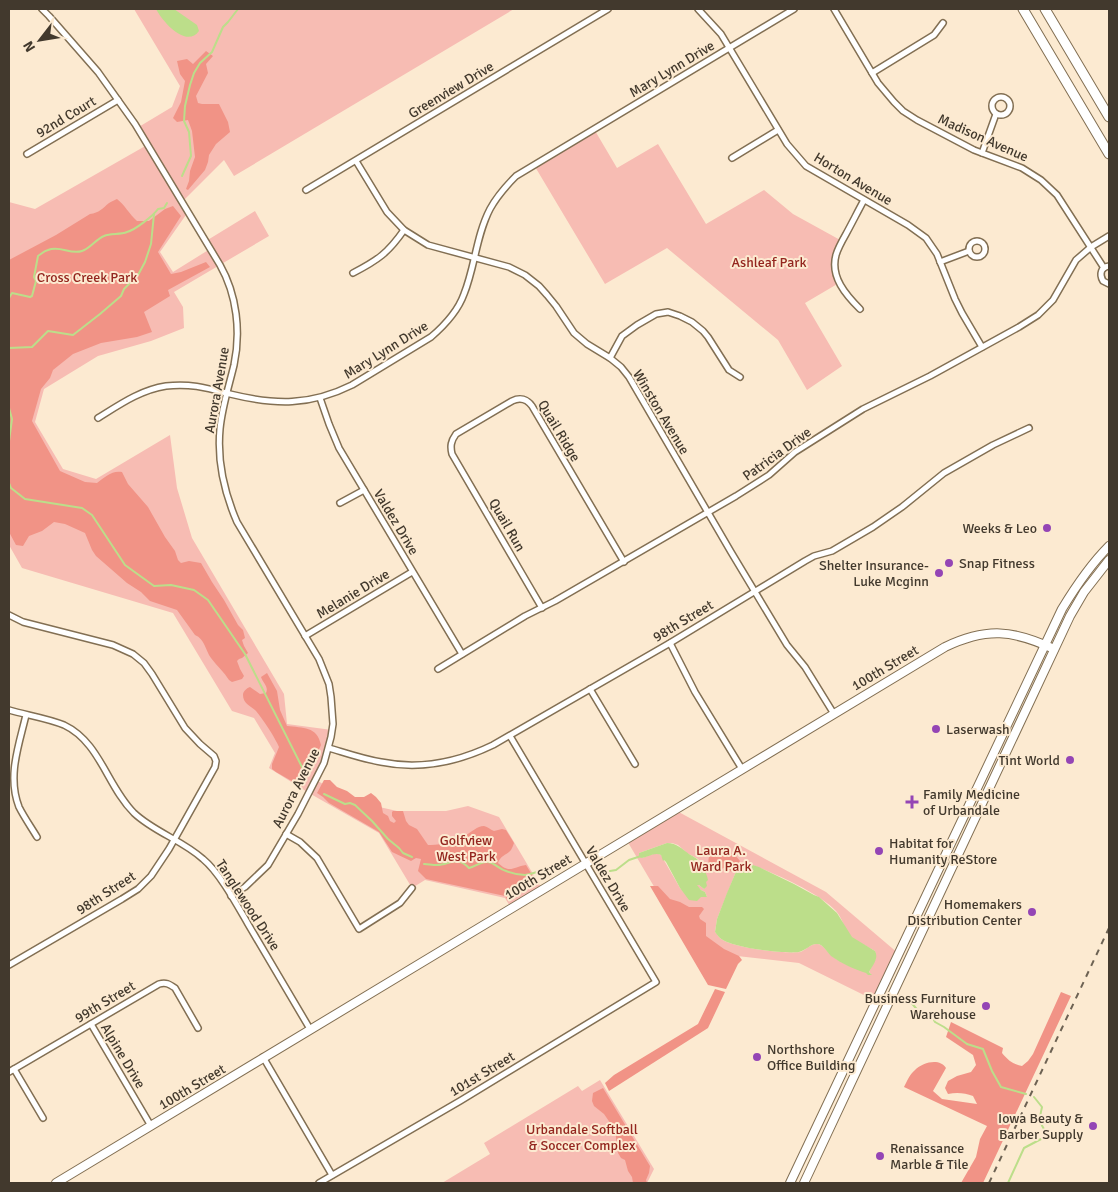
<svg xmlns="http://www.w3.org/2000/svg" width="1118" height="1192" font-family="Signika,sans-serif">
	<rect width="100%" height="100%" fill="#fcead1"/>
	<g fill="#f7bcb3" fill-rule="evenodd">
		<path d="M134,9H514L234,176L224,160L182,202L188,212L160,252L173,272L210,249L206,241L255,211L269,236L174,292L183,307L184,328L151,341L98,356L44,389L35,422L63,469L96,479L170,435L177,488L192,538L284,694L287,724L332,730L316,780L353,801L397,811H446L468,806L499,817L542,889L511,908L505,898L425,880L412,888L379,833L309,793L269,768L275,753L254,718L232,711L173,613L22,568L9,545V202L35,209L147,145L137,128L172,107L180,86Z"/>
		<path d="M594,129L617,168L658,144L706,224L764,190L793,214L842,241L835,256L839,283L805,303L842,366L807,390L778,340L667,248L605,284L534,165Z"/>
		<path d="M675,810L826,892L899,954L876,1001L799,963L692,951L626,839ZM667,843H672L678,845L687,853L698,859L701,863L702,867L704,870L706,882L704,889L699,885H696L701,890L705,892L707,897L687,896L680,888L661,855L656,853L642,858L639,853ZM747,863C772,872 818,892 836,911C842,918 844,927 849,935C855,942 868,946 875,951L876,958L869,972L871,974C858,969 844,965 832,956C828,953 824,945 818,944C811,943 806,950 800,952C785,954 731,948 720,938C718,936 717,934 715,932L717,919L735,874Z"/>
		<path d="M600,1080L654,1169L647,1183H442L490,1154L484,1143L578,1086L582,1091Z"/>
	</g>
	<g fill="#f19386">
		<path d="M206,51L213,56L206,64L208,73L196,96L198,103L202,104H219L228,122L230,132L216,144L209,155L208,162L205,170L188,190L186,189L189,181L190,171L195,157L192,131L188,120L177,122L173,118L181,102L185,81L180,74L177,61L187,59L193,64Z"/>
		<path d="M117,199C125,205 129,214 137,221H149L165,209L173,206L181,216L158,252L171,274L181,272L206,262L210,267L168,290L170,296L144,312L152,332L137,337L101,343L73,354L53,370L50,378L41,389L32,421L60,471L85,482L97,483C105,477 112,470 122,472L128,484L148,507L165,537L175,551L178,560L181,563L189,561L201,563L212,582L224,600L238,625L243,630L245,638L242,640L244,646L248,653L242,658L239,659L237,661L240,669L244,676L242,679L232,682L229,680C224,672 217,666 211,658C205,650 205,639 195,635L177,610L150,601L141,592L127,583L96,556L92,550L85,533L65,524L54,522L42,531L29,536L23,546L16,545L9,532V260L56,235L90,214C99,213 103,208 109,203C112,201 115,200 117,199Z"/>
		<path d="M267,673L277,691L280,710L287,726C303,728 317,726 321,745L302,787L276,772L272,769V764L279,747C276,739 261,716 255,710C250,706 243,703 243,695C243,691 247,688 250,687L260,694L266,693C269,687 263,683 261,677Z"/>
		<path d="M324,780H330L337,787L347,791L355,797H364L371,793L376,797L381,803L383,813L388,816L390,821L394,823L396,821L392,816V812L393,811H403L406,821L409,825L417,829L428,845C440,846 455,840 466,835C472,832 477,826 484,826C488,827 491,830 494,831L502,829L506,830L514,843C513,846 512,848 511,850C507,855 500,856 498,863C510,874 513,867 526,865L537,883L508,901L505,896L426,879L418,871L421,859L416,858L411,861L392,852L379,832L329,803L323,797L317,793Z"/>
		<path d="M714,847C725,850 734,852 740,861L731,872L727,866L718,871C704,865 708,857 714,847Z"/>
		<path d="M650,886H658L670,899L680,902L689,907H702L704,909L699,916L700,919L706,923V936L724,949L739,956L742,960L738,964L726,989L708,985Z"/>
		<path d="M715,989L725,992L708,1028L609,1091L605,1083L614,1075L698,1024Z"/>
		<path d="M1061,992L1071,996L983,1183H961L976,1157L980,1139L987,1126L904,1087C907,1081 910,1074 915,1070C923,1062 940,1058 946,1068L933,1091L942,1099L977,1104L973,1096C965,1093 957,1092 948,1094L945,1088L948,1081L957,1076L971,1072L976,1065L973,1055L946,1037L951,1022L1003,1048L1002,1053C1008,1060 1012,1064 1022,1066L1028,1061L1033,1054Z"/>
		<path d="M603,1088L650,1166L649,1173L646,1180L647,1183H633L632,1177L628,1171L625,1160L621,1158L618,1153L615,1130L604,1114L594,1106L592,1101L593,1093Z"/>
	</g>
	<g fill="#bcde8a">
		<path d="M156,9H174L197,25L199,31C186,49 162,21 156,9Z"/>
		<path d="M667,843C677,843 682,849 689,854C692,856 697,858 699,861C703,866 707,874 708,880L706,882L707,886L704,889L699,885H697L701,890L705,892L707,897H701L697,901L689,900L680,888L666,862L664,860L663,861L661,855C654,852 649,857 642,858L639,857V853Z"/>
		<path d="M743,863H747L759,867L794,884L814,895L819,897L837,913L852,937L875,951C879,958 873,965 869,972L872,975H868L866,973C854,969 842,964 831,956C827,952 823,944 817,944C810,944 805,951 799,952C785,954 731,948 720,938C719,937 715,932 715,932L717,919L727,893L735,874Z"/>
	</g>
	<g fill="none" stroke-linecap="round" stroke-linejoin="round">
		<g stroke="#bcde8a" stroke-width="2">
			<path d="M182,176L191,156L189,132L184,121L185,106L190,85L194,73L200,63L212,52L223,27L228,22L238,9"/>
			<path d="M9,298L12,293L30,297L32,296L36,281L34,277L38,256C41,254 44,251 48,250C60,245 70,255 82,251C90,249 96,239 104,236C111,233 120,235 127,232C135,230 153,216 158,209L164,208L167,203"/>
			<path d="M9,348L32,347L48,331L73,335L100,314L121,296L124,289L138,275L145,262L151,244L154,214"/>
			<path d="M9,408L12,419L9,441"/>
			<path d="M9,483L11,488L25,499L82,508L92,515L125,565L154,586L171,585L194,590L208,600L245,654L306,775"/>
			<path d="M324,794L345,804L350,803L355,805L372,821L388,839L399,848L403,853L412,857"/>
			<path d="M424,864C428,864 432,865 437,865C449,865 457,855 469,868C475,867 481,861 488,862C495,863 499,869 506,871C511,873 520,875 525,875C531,874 536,872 541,871"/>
			<path d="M610,871L616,870L629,860L641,856"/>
			<path d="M909,1000L920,1013L930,1016L933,1018L935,1022L944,1027L967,1044L983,1049L992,1071L1001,1087L1026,1094"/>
			<path d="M1008,1183L1024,1148L1043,1138L1044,1129C1038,1120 1040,1117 1042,1107L1034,1097"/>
		</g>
		<g stroke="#826f53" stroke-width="8">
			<g id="street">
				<path d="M42,9L49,16L98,72L135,124L220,265C237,295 241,332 234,365C229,386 222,407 220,429C217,461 224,492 237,522L319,659L329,684L331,697L333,724L331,737L324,763L298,814L268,865L245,887L231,896"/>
				<path d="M698,9L721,34L787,144L806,166L908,225L926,238L937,254L955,299L962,313L982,347"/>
				<path d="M834,9L878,83L894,102L903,111L917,120L974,150L1022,168L1041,180L1057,195L1104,268"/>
				<path d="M872,73L934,35L943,23"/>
				<circle cx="1001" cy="106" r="9"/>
				<path d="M982,153L996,114"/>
				<path d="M27,154L118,100"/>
				<path d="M732,158L778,130"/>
				<path d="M356,161L387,212L404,230L428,245L509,267L525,275L539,286L547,295L556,306L574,333L587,344L610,358L621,367L629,377L731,552L787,645L805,667L834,714"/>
				<path d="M306,190L608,9"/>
				<circle cx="977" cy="249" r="8"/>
				<path d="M940,262L969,251"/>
				<path d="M1109,266C1101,267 1099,274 1103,281L1109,284"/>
				<path d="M353,273C378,260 388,253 404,230"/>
				<path d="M860,309C846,295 830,277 836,255C838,248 842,241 846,234C852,223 858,211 864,200"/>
				<path d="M610,358L622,336L637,325L656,314L668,312L680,316L692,322L703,331L708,337L729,370L740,377"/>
				<path d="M320,398L329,424L339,448L462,654"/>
				<path d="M98,418C119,405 140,390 166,386C190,383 207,388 230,394C275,405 310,406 352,385L431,337C445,325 458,311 464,294C475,267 476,236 490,209C497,196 506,186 516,176L794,9"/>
				<path d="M340,503L364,490"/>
				<path d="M542,608L452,454C450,446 451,441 456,434L512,401C520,397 527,399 532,406L624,562"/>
				<path d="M9,615L23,622L113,645L133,654L144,663L152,674L185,728L200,744L214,756L216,761L215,767L169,849L151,876L138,889L122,899L9,965"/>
				<path d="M305,636L412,572"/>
				<path d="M670,643L695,692L742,769"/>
				<path d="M438,669L525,616L555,601L736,496L769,475L795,452L863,409L930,376L1019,327L1038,315L1053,300L1076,260L1091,247L1109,236"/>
				<path d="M590,689L635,764"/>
				<path d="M9,710C26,715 47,718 64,725C100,742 107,786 134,813C154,832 182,840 203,859C220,873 237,905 248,924C269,959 289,994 310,1029"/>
				<path d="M26,715C19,745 7,776 19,807C24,817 31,827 37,837"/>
				<path d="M329,748C346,753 363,759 381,762C420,770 458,762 493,745L670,643L805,561L814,556L832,551L873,527L902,507L944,473L993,445L1029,428"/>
				<path d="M286,834L300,842L317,858L359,929L400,903L412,888"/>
				<path d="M91,1024L151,1126"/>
				<path d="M263,1057L332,1175"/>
				<path d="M14,1069L43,1118"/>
				<path d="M9,1072L159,984C166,982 169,984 175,988L198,1028"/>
				<path d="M319,1183L460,1101L656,982L510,736"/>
			</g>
		</g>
		<g stroke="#826f53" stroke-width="10">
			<g id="secondary">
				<path d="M56,1183L945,647C987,627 1013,630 1054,649"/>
				<path d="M790,1183L1062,609C1076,586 1090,565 1109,546"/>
				<path d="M804,1183L1070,616L1084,592L1109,560"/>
			</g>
		</g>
		<g stroke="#826f53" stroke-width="11">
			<g id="primary">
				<path d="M1023,9L1109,154"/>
				<path d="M1045,9L1109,117"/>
			</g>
		</g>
		<use href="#street" stroke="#fff" stroke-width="5"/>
		<use href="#secondary" stroke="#fff" stroke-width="8"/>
		<use href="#primary" stroke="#fff" stroke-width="9"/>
		<path stroke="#6d6253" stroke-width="2" stroke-dasharray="6 6" stroke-linecap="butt" d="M989,1183L1109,928"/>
	</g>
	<g fill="#9445b5" stroke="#fcead1" stroke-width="2">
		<circle cx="1047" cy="528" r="5"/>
		<circle cx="949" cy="563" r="5"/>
		<circle cx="939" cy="573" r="5"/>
		<circle cx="936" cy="729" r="5"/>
		<circle cx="1070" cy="760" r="5"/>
		<path d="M909.5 794.5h5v5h5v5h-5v5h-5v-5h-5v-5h5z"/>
		<circle cx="879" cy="851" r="5"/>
		<circle cx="1032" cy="912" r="5"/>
		<circle cx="986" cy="1006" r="5"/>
		<circle cx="757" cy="1057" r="5"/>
		<circle cx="1093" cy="1126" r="5"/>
		<circle cx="880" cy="1156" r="5"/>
	</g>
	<g text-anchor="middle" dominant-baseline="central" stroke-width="4" stroke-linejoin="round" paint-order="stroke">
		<g font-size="14" fill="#42392d" stroke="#fcead1">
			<text transform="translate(672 69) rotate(-31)">Mary Lynn Drive</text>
			<text transform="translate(451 90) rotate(-31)">Greenview Drive</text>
			<text transform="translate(66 117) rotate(-31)">92nd Court</text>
			<text transform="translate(983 138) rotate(24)">Madison Avenue</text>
			<text transform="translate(853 179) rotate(31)">Horton Avenue</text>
			<text transform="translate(386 350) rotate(-32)">Mary Lynn Drive</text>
			<text transform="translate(217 390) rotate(-80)">Aurora Avenue</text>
			<text transform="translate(661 412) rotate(59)">Winston Avenue</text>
			<text transform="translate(559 431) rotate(59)">Quail Ridge</text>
			<text transform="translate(777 454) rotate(-36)">Patricia Drive</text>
			<text transform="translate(396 522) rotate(59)">Valdez Drive</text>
			<text transform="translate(507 525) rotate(60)">Quail Run</text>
			<text transform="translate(353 594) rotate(-31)">Melanie Drive</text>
			<text transform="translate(683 621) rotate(-31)">98th Street</text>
			<text transform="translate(885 668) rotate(-31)">100th Street</text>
			<text transform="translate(296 788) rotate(-63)">Aurora Avenue</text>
			<text transform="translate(538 877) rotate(-31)">100th Street</text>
			<text transform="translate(608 879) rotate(59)">Valdez Drive</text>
			<text transform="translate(106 893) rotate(-33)">98th Street</text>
			<text transform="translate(248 905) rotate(57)">Tanglewood Drive</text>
			<text transform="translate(105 1002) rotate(-31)">99th Street</text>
			<text transform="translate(123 1056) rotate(59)">Alpine Drive</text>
			<text transform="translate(482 1074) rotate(-31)">101st Street</text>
			<text transform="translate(192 1087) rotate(-31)">100th Street</text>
		</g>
		<g font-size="14" fill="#94261f" stroke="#fcead1">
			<text x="769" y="262">Ashleaf Park</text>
			<text x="87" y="277">Cross Creek Park</text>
			<text x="466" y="840">Golfview<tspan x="466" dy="16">West Park</tspan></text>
			<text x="721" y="850">Laura A.<tspan x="721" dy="16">Ward Park</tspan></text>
			<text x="582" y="1129">Urbandale Softball<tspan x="582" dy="16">&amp; Soccer Complex</tspan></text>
		</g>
		<g font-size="14" fill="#42392d" stroke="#fcead1" text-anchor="end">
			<text x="1037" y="528">Weeks &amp; Leo</text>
			<text x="959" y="563" text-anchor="start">Snap Fitness</text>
			<text x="929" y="565">Shelter Insurance-<tspan x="929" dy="16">Luke Mcginn</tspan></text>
			<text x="946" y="729" text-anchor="start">Laserwash</text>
			<text x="1060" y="760">Tint World</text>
			<text x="923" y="794" text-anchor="start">Family Medicine<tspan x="923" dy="16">of Urbandale</tspan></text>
			<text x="889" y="843" text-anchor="start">Habitat for<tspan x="889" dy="16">Humanity ReStore</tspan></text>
			<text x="1022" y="904">Homemakers<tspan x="1022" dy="16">Distribution Center</tspan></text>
			<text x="976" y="998">Business Furniture<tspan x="976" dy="16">Warehouse</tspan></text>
			<text x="767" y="1049" text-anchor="start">Northshore<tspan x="767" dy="16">Office Building</tspan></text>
			<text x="1083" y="1118">Iowa Beauty &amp;<tspan x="1083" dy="16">Barber Supply</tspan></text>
			<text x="890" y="1148" text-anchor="start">Renaissance<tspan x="890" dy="16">Marble &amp; Tile</tspan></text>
		</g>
	</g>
	<rect width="1118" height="1192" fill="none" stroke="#42392d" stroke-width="20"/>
	<g transform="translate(40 40) rotate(239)" stroke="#fcead1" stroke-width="4" paint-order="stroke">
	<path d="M0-4L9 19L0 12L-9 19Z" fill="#42392d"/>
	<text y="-8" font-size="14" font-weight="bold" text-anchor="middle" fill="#42392d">N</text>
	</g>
</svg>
